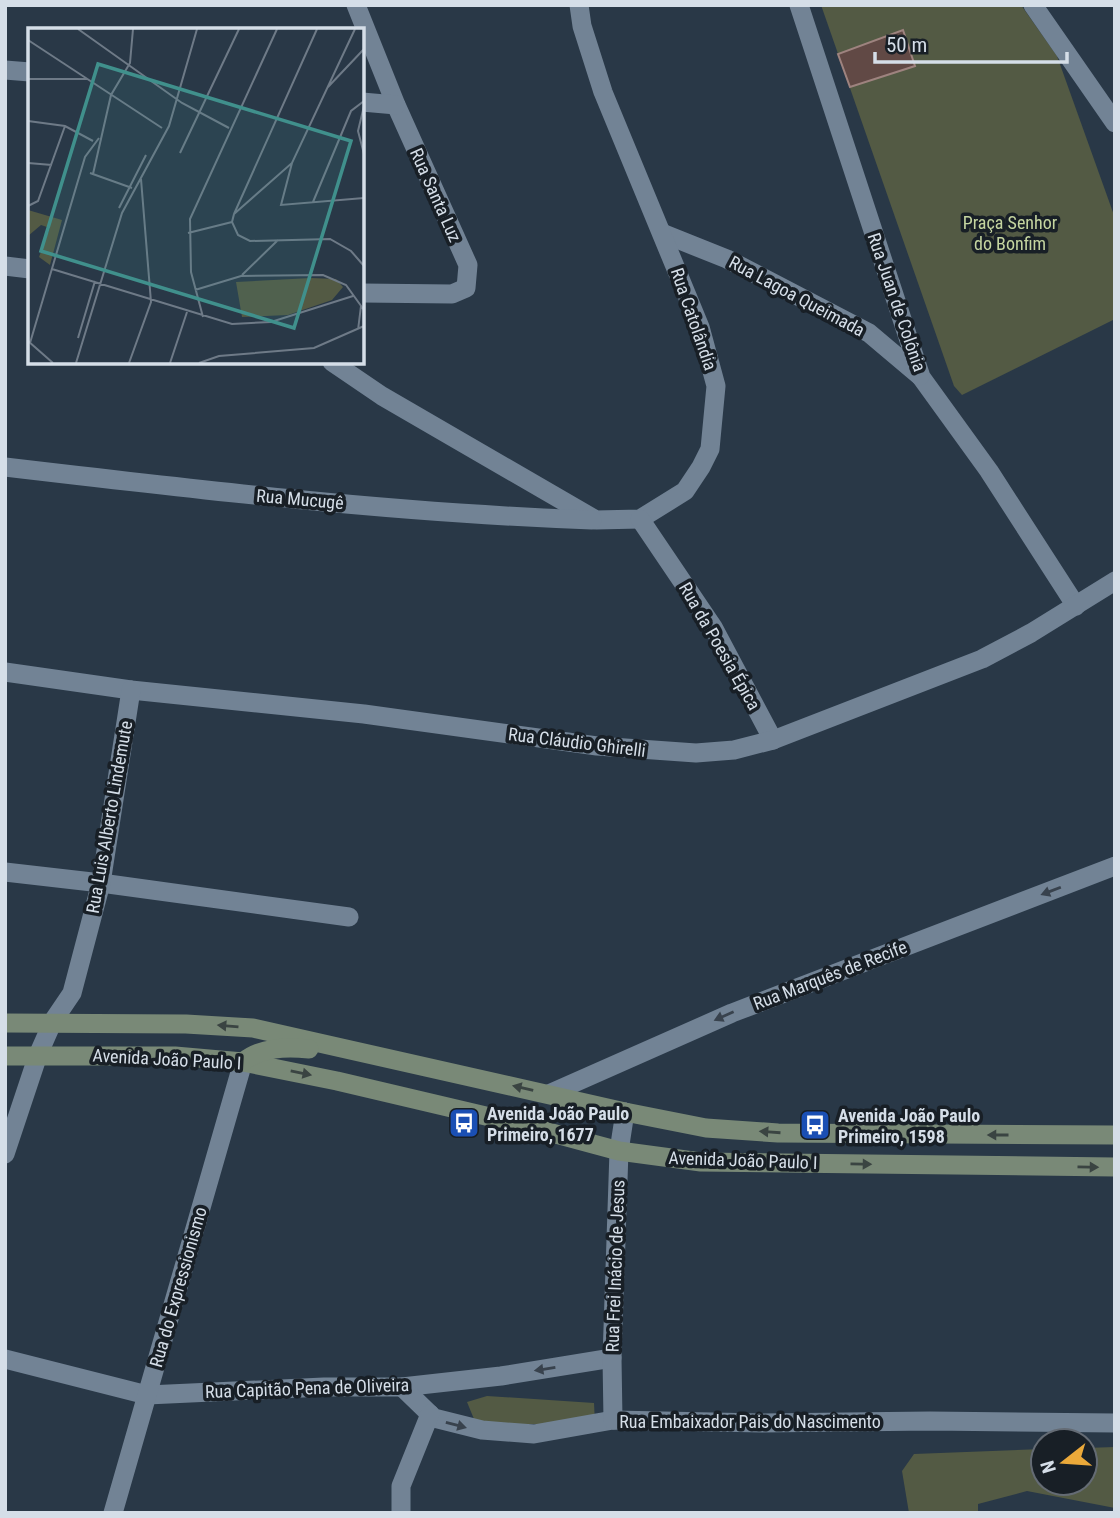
<svg xmlns="http://www.w3.org/2000/svg" width="1120" height="1518" font-family="'Roboto Condensed',sans-serif">
	<rect width="100%" height="100%" fill="#293847"/>
	<g fill="#535a44">
		<path d="M821,5H1021L1057,56L1115,218V319L962,395L954,386Z"/>
		<path d="M487,1396L594,1403L595,1424H476L467,1402Z"/>
		<path d="M1115,1447V1508L1027,1491L978,1504V1513H909L902,1471L914,1454L1043,1449V1483H1085V1448Z"/>
	</g>
	<path fill="#614945" stroke="#9e837f" stroke-width="2" d="M903,30L915,66L850,87L838,54Z"/>
	<g fill="none" stroke-linecap="round" stroke-linejoin="round">
		<g stroke="#728395" stroke-width="19">
			<path d="M356,5L396,105L468,265L466,288L452,294L362,293"/>
			<path d="M799,5L921,377L989,471L1076,606"/>
			<path d="M1033,5L1115,123"/>
			<path d="M5,70L30,72"/>
			<path d="M362,102L396,105"/>
			<path d="M662,233L727,259L869,333L920,376"/>
			<path d="M5,266L30,269"/>
			<path d="M332,362L382,396L596,520L640,519L685,491L701,467L710,449L716,386L700,327L603,92L582,26L579,5"/>
			<path d="M5,467C200,490 396,513 592,520"/>
			<path d="M640,519L713,627L773,740"/>
			<path d="M5,672L131,690L364,714L597,746L696,753L734,750L773,740L982,659L1031,633L1115,581"/>
			<path d="M5,872L101,883L349,917"/>
			<path d="M549,1094L732,1013L1115,866"/>
			<path d="M5,1154L38,1055L53,1021L72,993L101,883L131,690"/>
			<path d="M5,1359L147,1395L324,1387H402L501,1376L612,1358"/>
			<path d="M402,1387L434,1418L482,1430L534,1434L613,1420L762,1423L930,1421L1115,1423"/>
			<path d="M613,1420L612,1358L619,1151L625,1112"/>
			<path d="M113,1513L243,1062"/>
			<path d="M401,1513V1486L430,1414"/>
		</g>
		<g stroke="#798977" stroke-width="19">
			<path d="M5,1023L186,1024L253,1028L625,1112L706,1128L778,1133L1115,1135"/>
			<path d="M5,1056H175L243,1062L337,1081L507,1121L619,1151L701,1162L1115,1167"/>
			<path d="M243,1062C261,1047 286,1047 309,1049"/>
		</g>
	</g>
	<defs><path id="oneway-solid" d="M-6-.8H1V-3.2L6.5 0L1 3.2V.8H-6Z" transform="scale(1.75)"/></defs>
	<g fill="#38424d">
		<use href="#oneway-solid" transform="translate(1051 891) rotate(159)"/>
		<use href="#oneway-solid" transform="translate(724 1016) rotate(156)"/>
		<use href="#oneway-solid" transform="translate(545 1369) rotate(171)"/>
		<use href="#oneway-solid" transform="translate(456 1425) rotate(15)"/>
	</g>
	<g fill="#3a4442">
		<use href="#oneway-solid" transform="translate(228 1026) rotate(-175)"/>
		<use href="#oneway-solid" transform="translate(301 1073) rotate(11)"/>
		<use href="#oneway-solid" transform="translate(523 1088) rotate(-167)"/>
		<use href="#oneway-solid" transform="translate(770 1132) rotate(-176)"/>
		<use href="#oneway-solid" transform="translate(998 1135) rotate(-180)"/>
		<use href="#oneway-solid" transform="translate(861 1164) rotate(1)"/>
		<use href="#oneway-solid" transform="translate(1088 1167) rotate(1)"/>
	</g>
	<defs>
		<g id="bus-square" transform="scale(1.575)"><rect x="-9" y="-9" width="18" height="18" rx="4" fill="#1a4fb4" stroke="#181f26"/><path d="M-5-6H5V4H4V6H2V4H-2V6H-4V4H-5ZM-3.5-4V0h7V-4ZM-3.5 1.2v1.5H-2V1.2ZM2 1.2v1.5H3.5V1.2Z" fill="#fff"/></g>
	</defs>
	<g fill-rule="evenodd">
		<use href="#bus-square" x="464" y="1123"/>
		<use href="#bus-square" x="815" y="1125"/>
	</g>
	<g text-anchor="middle" dominant-baseline="central" stroke-width="7" stroke-linejoin="round" paint-order="stroke">
		<g font-size="18" fill="#d5dee8" stroke="#181f26">
			<text transform="translate(436 195) rotate(66)">Rua Santa Luz</text>
			<text transform="translate(797 296) rotate(28)">Rua Lagoa Queimada</text>
			<text transform="translate(897 302) rotate(71)">Rua Juan de Colônia</text>
			<text transform="translate(694 319) rotate(71)">Rua Catolândia</text>
			<text transform="translate(300 499) rotate(5)">Rua Mucugê</text>
			<text transform="translate(720 646) rotate(60)">Rua da Poesia Épica</text>
			<text transform="translate(577 742) rotate(7)">Rua Cláudio Ghirelli</text>
			<text transform="translate(109 817) rotate(-80)">Rua Luis Alberto Lindemute</text>
			<text transform="translate(830 975) rotate(-21)">Rua Marquês de Recife</text>
			<text transform="translate(167 1059) rotate(3)">Avenida João Paulo I</text>
			<text transform="translate(743 1160) rotate(2)">Avenida João Paulo I</text>
			<text transform="translate(615 1266) rotate(-88)">Rua Frei Inácio de Jesus</text>
			<text transform="translate(178 1287) rotate(-74)">Rua do Expressionismo</text>
			<text transform="translate(307 1388) rotate(-2)">Rua Capitão Pena de Oliveira</text>
			<text x="750" y="1421">Rua Embaixador Pais do Nascimento</text>
		</g>
		<g font-size="18" fill="#c5d5a0" stroke="#181f26">
			<text x="1010" y="222">Praça Senhor<tspan x="1010" dy="21">do Bonfim</tspan></text>
		</g>
		<g font-size="18" font-weight="bold" fill="#d5dee8" stroke="#181f26" text-anchor="start">
			<text x="487" y="1113">Avenida João Paulo<tspan x="487" dy="21">Primeiro, 1677</tspan></text>
			<text x="838" y="1115">Avenida João Paulo<tspan x="838" dy="21">Primeiro, 1598</tspan></text>
		</g>
	</g>
	<g transform="translate(28 28)">
		<rect width="336" height="336" fill="#293847"/>
		<path d="M0,182L34,192L22,237L11,229L22,200L13,197L0,208ZM283,250L308,251L315,259L304,272L260,287L214,289L208,254Z" fill="#535a44"/>
		<path fill="none" stroke="#6e7a87" stroke-width="2" d="M50,1L154,75L201,100M327,1L264,135L206,186L204,194L210,207L222,213L302,211L323,223L336,238M0,12L134,100M0,51H59M300,59L336,21M336,78L330,103L336,126M0,93L37,98L65,113M152,125L211,1M0,135L24,137M264,135L253,177L336,170M62,145L104,160M65,146L83,67L102,35L105,1M285,174L323,83L336,73M0,178L10,173L37,98M91,180L118,127M206,186L289,1M160,205L204,194M24,241L204,296L243,294L325,268M214,247L250,212M167,262L213,248L295,247L318,257L336,282M175,289L163,244L162,191L249,1M330,302L333,278M50,310L67,253M0,313L25,335M2,315L57,129L71,110M48,335L94,185L141,98L169,1M101,335L123,274L113,151M142,335L159,284M171,335L191,328L286,320L336,298"/>
		<path fill="#40908c" fill-opacity="0.15" stroke="#40908c" stroke-width="3.5" d="M70,36L323,113L266,300L13,223Z"/>
		<rect width="336" height="336" fill="none" stroke="#d5dee8" stroke-width="3.5"/>
	</g>
	<rect width="1120" height="1518" fill="none" stroke="#d5dee8" stroke-width="14"/>
	<g transform="translate(1064 1462) rotate(253)"><circle r="33" fill="#181f26" stroke="#646b74" stroke-width="2"/>
	<path d="M0-5L12 26L0 18L-12 26Z" fill="#eba93a"/>
	<text y="-10" font-size="19" font-weight="bold" text-anchor="middle" fill="#d5dee8">N</text>
	</g>
	<path d="M875 52v10h192v-10" fill="none" stroke="#d5dee8" stroke-width="3.5"/>
	<text x="886" y="52" font-size="21" fill="#d5dee8" stroke="#181f26" stroke-width="5" paint-order="stroke">50 m</text>
</svg>
